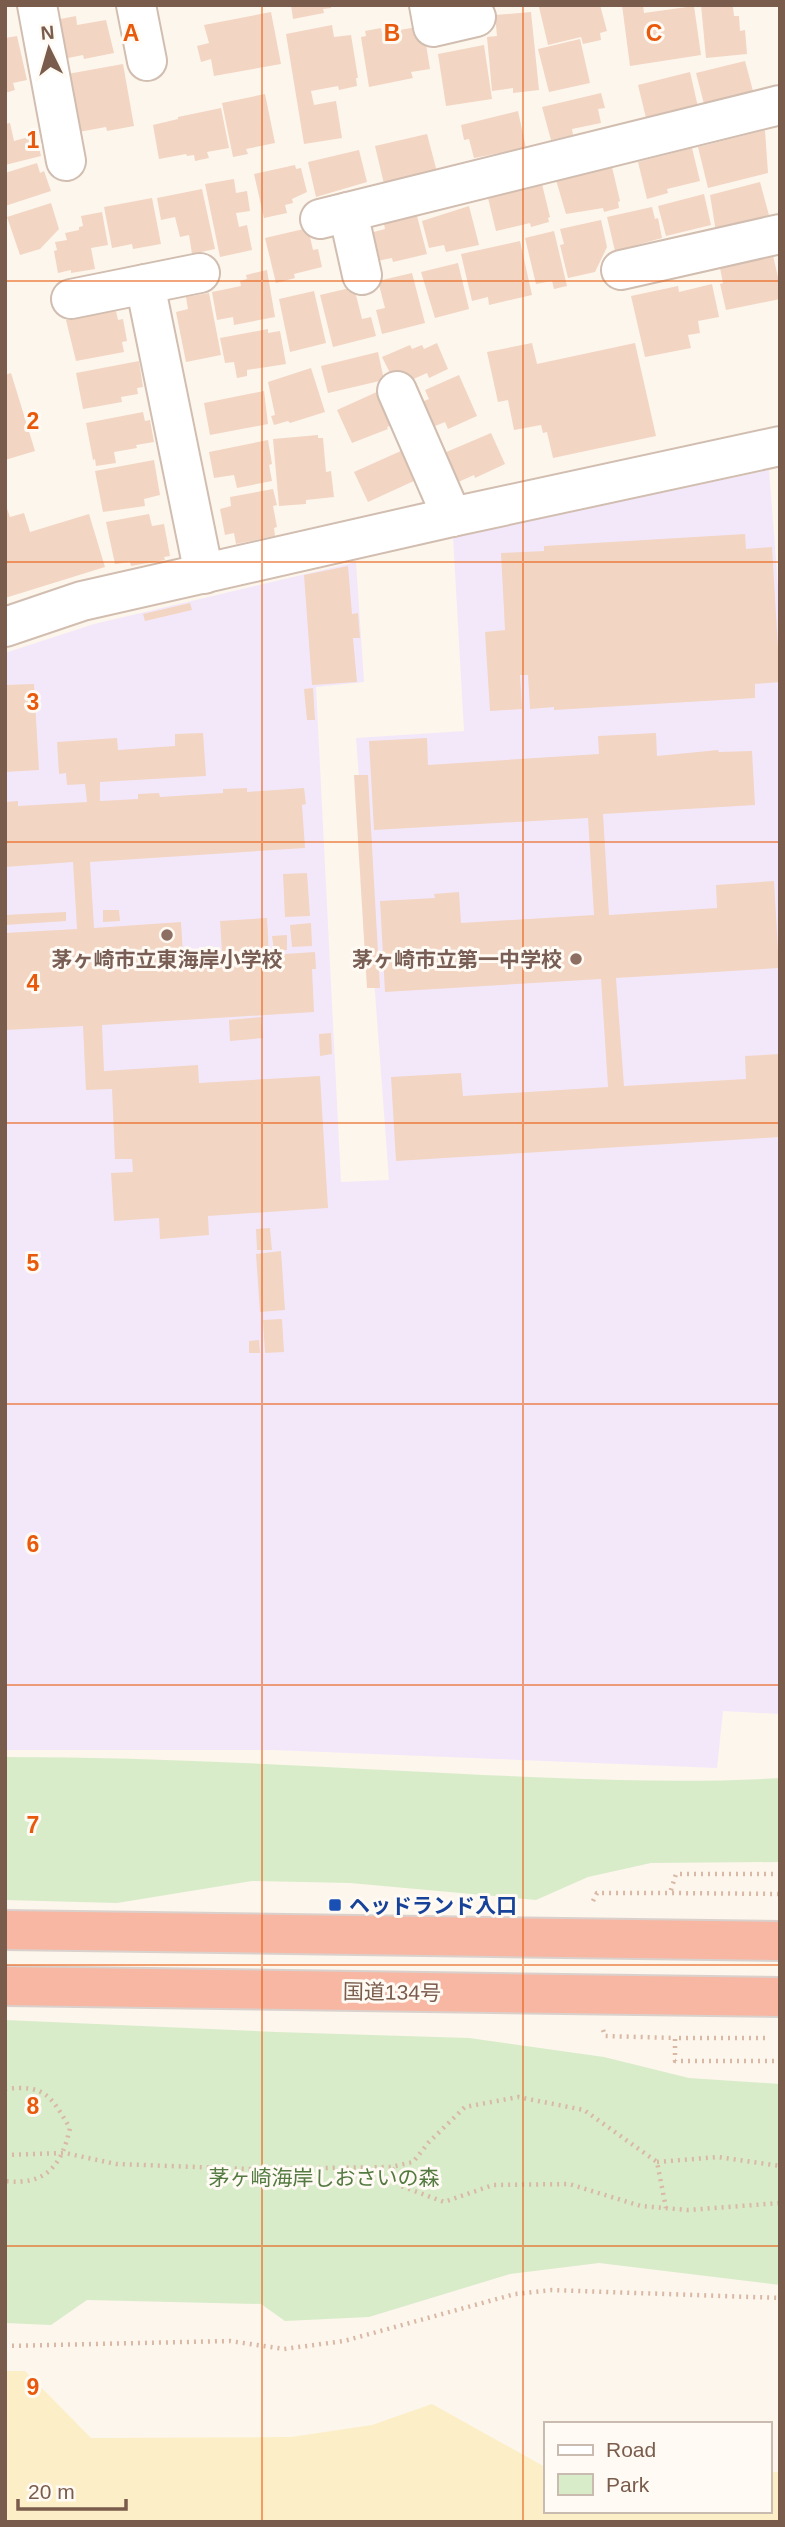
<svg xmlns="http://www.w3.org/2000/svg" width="785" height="2527" font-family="Helvetica,'Noto Sans JP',sans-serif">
	<rect width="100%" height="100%" fill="#fdf6ec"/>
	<path fill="#f3e8fa" d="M769,470L780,612V1714L723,1711L717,1768L273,1750H5V653L94,624L356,562L364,682L316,687L341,1182L389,1180L356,738L464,731L453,537Z"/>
	<g fill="#d8ecc9">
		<path d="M5,1757C164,1757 324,1767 483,1775C581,1779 681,1784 780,1778V1862L651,1863L588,1877L536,1900L350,1883L252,1881L117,1903L5,1900Z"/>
		<path d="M5,2020L276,2032L469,2038L604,2057L689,2078L780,2084V2285L599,2263L510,2274L369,2317L285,2321L261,2304L87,2300L51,2325L5,2323Z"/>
	</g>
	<path fill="#fcefc7" d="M5,2371H25L91,2438L291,2437L372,2425L432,2404L545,2467V2511H769V2500L771,2499V2472H780V2522H5Z"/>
	<g fill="#f3d5c3">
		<path d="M291,5H331V8L323,9L324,13L293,19Z"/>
		<path d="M545,5H600L607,31L600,33L601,40L583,44L581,37L548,45L539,7Z"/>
		<path d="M622,5H643L644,13L694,6L701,55L630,66Z"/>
		<path d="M701,5L733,7L734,16H739L740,31L745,30L747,54L706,58Z"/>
		<path d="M271,12L281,64L214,76L211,59L201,62L197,46L209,43L204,25Z"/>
		<path d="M531,12L539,90L513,93V88L492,91L487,37L497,36L495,15Z"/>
		<path d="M76,16L77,25L106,20L114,53L84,59L83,55L63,59L55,20Z"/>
		<path d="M332,25L334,37L351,35L358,78H356L357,86L339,90L338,86L311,91L314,105L336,101L342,138L304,144L286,34Z"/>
		<path d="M423,26L430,69L411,72L413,78L369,87L361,37L366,36L365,31L381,28L382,33Z"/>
		<path d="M17,36L27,80L13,83L15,90L5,93V38Z"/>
		<path d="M580,39L590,83L549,92L538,49Z"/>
		<path d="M484,45L492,99L446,106L438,54Z"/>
		<path d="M745,61L753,91L704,104L696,73Z"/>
		<path d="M123,64L134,126L107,131L106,127L73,133L62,75Z"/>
		<path d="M690,72L698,107L647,122L638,85Z"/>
		<path d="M601,93L605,108L598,109L601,123L572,129L573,135L551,140L542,107Z"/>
		<path d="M265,94L275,143L246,149L248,154L233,157L222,103Z"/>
		<path d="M221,108L229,148L207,152L209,158L195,161L194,155L187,156L186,154L159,159L153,125L178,119V117Z"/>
		<path d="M518,111L526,148L474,158L469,139L464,140L461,125Z"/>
		<path d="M10,123L14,141L36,135L41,156L5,165V124Z"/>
		<path d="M765,130L768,173L708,188L698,147Z"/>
		<path d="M427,134L437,172L384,184L375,146Z"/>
		<path d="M692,148L700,181L667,189L668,193L647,199L638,162Z"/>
		<path d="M359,150L367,182L316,197L308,162Z"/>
		<path d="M37,163L40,173L44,171L51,191L5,206V173Z"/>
		<path d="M295,165L296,169L301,168L307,192L292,199L293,203L285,205L287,213L264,218L254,174Z"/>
		<path d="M612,167L620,201L618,202L619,208L604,212L603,208L566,214L556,180Z"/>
		<path d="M234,179L236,193L247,191L250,211L236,213L239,227L247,225L252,250L220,257L205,184Z"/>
		<path d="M760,182L770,219L716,232L710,195Z"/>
		<path d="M542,184L550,217L548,218L549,222L531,227L530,223L496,231L488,198Z"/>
		<path d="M202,189L215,249L192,254L189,235L180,237L175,217L161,220L157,198Z"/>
		<path d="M704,194L711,225L666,236L658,206Z"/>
		<path d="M152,198L161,244L133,249L132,244L112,248L104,207Z"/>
		<path d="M51,203L59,229L40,249L20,255L7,217Z"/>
		<path d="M469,206L479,245L446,252L444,245L429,248L422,221Z"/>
		<path d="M652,207L655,219L658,218L662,238L615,251L607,217Z"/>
		<path d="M102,212L108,245L91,248L95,269L71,273V270L58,273L54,251L57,250L55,242L67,240L65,233L79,230V227L83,226L81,216Z"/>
		<path d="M417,216L427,254L393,262L392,258L377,261L370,233L385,229L384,224Z"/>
		<path d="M601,220L607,247L595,272L568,278L560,245L564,244L560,229Z"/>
		<path d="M308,228L313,250L318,249L322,267L294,274L295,278L276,283L265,238Z"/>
		<path d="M554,231L567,286L554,289L552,281L536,284L525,238Z"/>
		<path d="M520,241L532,295L489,305L488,297L472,301L461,254Z"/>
		<path d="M772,251L780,286V299L726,310L720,284L723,283L719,263Z"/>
		<path d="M458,263L469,309L435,318L421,272Z"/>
		<path d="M267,270L275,317L234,325L233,317L217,320L212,292L241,286L240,281L247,279L246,275Z"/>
		<path d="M412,273L425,323L382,334L376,310L385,308L378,281Z"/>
		<path d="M712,284L719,317L698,321L700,333L688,335L691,348L645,357L631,296L678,286L679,292Z"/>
		<path d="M354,287L362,319L371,317L376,336L333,347L320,295Z"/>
		<path d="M314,291L326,343L290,352L279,299Z"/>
		<path d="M209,293L221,355L186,362L176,312L188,309L186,297Z"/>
		<path d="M116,311L118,320L123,319L127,341L122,342L124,352L76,361L66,320Z"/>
		<path d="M268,329V333L280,331L286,364L247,370V376L237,378L234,362L225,363L220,338Z"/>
		<path d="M437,343L448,369L429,378L427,373L409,381H394L382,357L410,345L412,349L422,345L424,349Z"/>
		<path d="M532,343L537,364L635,343L656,436L553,458L547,432L543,433L541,425L514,430L508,400L498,402L487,352Z"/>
		<path d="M378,352L384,380L328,393L321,366Z"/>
		<path d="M139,361L143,387L137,388L138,394L121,397L122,402L83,409L76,373Z"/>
		<path d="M311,368L325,412L290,423L288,421L274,425L271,416L275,415L268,382Z"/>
		<path d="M11,373L35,451L5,460V375Z"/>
		<path d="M459,375L477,416L448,429L445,422L430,428L419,403L429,399L425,390Z"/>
		<path d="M264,391L268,424L210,435L204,403Z"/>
		<path d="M379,391L394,424L387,427L388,429L352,443L337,410Z"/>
		<path d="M143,412L145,421L150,420L154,442L136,445L137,448L114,452L116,463L96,466L95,459L93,460L86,423Z"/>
		<path d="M491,433L505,464L475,478L474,475L456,483L444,453Z"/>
		<path d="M318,435V438H323L326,472L331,471L334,497L306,500V504L279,506L273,439Z"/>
		<path d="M268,440L272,464L269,465L272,481L237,488L234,475L214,478L209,452Z"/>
		<path d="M403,450L416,480L368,502L354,472Z"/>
		<path d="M154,460L160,495L144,499L145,506L103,512L95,471Z"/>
		<path d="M273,489L277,505L273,506L277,527L274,528L275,536L236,544L234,533L225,535L220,509L231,506L230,497Z"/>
		<path d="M5,503L10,517L24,513L30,532L89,514L105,567L5,598Z"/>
		<path d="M149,514L152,526L164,524L170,556L164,557L165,560L131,566L130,562L115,564L106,522Z"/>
		<path d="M745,534L746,549L772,547L780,682L755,684V698L554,710V707L530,709L528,675H520L522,709L490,711L485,632L505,630L501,553L544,551V546Z"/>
		<path d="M348,566L352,614L358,613L360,638H353L357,682L312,685L304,575Z"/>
		<path d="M190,603L192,610L145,621L143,614Z"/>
		<path d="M34,684L39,770L5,772V685Z"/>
		<path d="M313,688L315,720H307L304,689Z"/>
		<path d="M203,733L206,776L100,782V801L138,799V794L159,793L160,797L223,793V789L247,788V792L304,788L306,804L302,805L305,848L90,862L94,928L181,922L183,954L222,952L220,921L267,918L269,955L315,952L316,969H312L314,1012L102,1025L104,1071L198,1065L199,1083L320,1076L328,1208L208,1216L209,1235L160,1239L159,1218L114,1221L111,1173L133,1172L132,1159H115L112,1089L86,1090L83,1026L5,1030V933L77,929L73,862L5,867V802L18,801V806L87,802L85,784L67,785L66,773L59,774L57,742L117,738L118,750L175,746V734Z"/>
		<path d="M656,733L657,756L718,750L719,752L752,751L755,805L603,814L609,915L717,908L716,885L774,881L779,968L616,978L624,1086L746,1079L745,1056L780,1054V1137L396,1161L391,1077L461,1073L463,1096L608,1087L601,979L385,992L380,901L435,898L434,894L459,892L461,923L594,915L588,818L374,830L369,741L427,738L428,765L599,754L598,736Z"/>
		<path d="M354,775H368L380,988H367Z"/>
		<path d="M307,873L310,916L285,917L283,874Z"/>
		<path d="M103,910H119L120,921L103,922Z"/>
		<path d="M66,912V921L5,925V915Z"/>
		<path d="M311,923L312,946L292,947L290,925Z"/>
		<path d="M287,935V950L274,951L272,936Z"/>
		<path d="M261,1017L263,1038L230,1041L229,1020Z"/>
		<path d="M331,1033L332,1054L320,1056L319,1034Z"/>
		<path d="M270,1228L272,1250H257L256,1229Z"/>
		<path d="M281,1251L285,1310L260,1312L256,1254Z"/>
		<path d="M282,1319L284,1352L265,1353L263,1320Z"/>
		<path d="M259,1340L260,1353H249V1341Z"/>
	</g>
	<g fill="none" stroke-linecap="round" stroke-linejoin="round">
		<g stroke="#d1beb0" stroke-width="42">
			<g id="minor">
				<path d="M37,5L66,161"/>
				<path d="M136,5L147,61"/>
				<path d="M429,5L433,27L476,17"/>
				<path d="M348,212L362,275"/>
				<path d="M320,219L780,105"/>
				<path d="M621,270L780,234"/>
				<path d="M145,284L204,574"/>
				<path d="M71,299L200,273"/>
				<path d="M397,391L452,517"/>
				<path d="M5,627L82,601L452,517L780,446"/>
			</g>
		</g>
		<g stroke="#dad1cd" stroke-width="42">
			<g id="highway">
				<path d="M5,1930L780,1941"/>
				<path d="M5,1986L780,1997"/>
			</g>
		</g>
		<g stroke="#d9b8a5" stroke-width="4.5" stroke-dasharray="2 5" stroke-linecap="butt">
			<path d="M780,1874H676L670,1893L780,1894"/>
			<path d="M593,1901L597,1893H670"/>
			<path d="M603,2030L605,2036L675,2038"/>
			<path d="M765,2038H675V2061H780"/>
			<path d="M5,2089C46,2084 51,2097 70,2128C62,2165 46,2186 5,2181"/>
			<path d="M5,2155L65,2153L116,2164L250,2169L391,2167L413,2162L429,2142L465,2107L518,2097L584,2110L657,2162L666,2208"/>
			<path d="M657,2162L718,2157L780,2166"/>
			<path d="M392,2168L401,2186L444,2202L493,2185L569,2184L641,2206L688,2210L780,2203"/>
			<path d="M5,2346L230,2341L284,2349L344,2341L515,2294L552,2290L780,2298"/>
		</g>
		<use href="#minor" stroke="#fff" stroke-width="38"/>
		<use href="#highway" stroke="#f7b7a3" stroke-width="38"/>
	</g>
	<path fill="none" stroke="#e8590c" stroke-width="2" stroke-opacity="0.55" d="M262,5V2522M523,5V2522M5,281H780M5,562H780M5,842H780M5,1123H780M5,1404H780M5,1685H780M5,1965H780M5,2246H780"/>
	<g fill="#8d6e63" stroke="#fffaf3" stroke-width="2.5">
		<circle cx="167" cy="935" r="7"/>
		<circle cx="576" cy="959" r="7"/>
	</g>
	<rect fill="#1a4fb4" stroke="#fffaf3" stroke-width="2.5" x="328" y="1898" width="14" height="14" rx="3.5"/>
	<g text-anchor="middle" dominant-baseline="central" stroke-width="6" stroke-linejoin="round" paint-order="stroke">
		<g font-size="21" font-weight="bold" fill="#785e54" stroke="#fffaf3">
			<text x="167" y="959">茅ヶ崎市立東海岸小学校</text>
			<text x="562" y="959" text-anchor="end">茅ヶ崎市立第一中学校</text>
		</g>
		<g font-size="21" font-weight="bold" fill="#164399" stroke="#fffaf3" text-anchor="start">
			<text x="349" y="1905">ヘッドランド入口</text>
		</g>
		<g font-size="21" fill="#7a5c4d" stroke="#fffaf3">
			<text transform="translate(392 1992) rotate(1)">国道134号</text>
		</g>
		<g font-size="21" fill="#537a41" stroke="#fffaf3">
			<text x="324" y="2177">茅ヶ崎海岸しおさいの森</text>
		</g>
	</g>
	<g font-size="23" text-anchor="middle" font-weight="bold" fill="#e8590c" stroke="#fffaf3" stroke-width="6" stroke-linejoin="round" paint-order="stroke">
		<text x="131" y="41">A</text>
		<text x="392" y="41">B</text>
		<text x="654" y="41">C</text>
		<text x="33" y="148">1</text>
		<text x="33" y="429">2</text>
		<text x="33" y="710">3</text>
		<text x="33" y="991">4</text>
		<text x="33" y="1271">5</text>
		<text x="33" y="1552">6</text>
		<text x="33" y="1833">7</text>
		<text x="33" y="2114">8</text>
		<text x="33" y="2395">9</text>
	</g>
	<rect width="785" height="2527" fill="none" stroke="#7a5c4d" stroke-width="14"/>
	<rect x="544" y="2422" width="228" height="91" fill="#fffaf3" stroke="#cabbb1" stroke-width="2"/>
	<rect x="558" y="2445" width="35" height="10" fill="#ffffff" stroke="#cabbb1" stroke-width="2"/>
	<text x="606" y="2457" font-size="21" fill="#7a5c4d">Road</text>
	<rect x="558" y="2474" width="35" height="21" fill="#d8ecc9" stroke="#cabbb1" stroke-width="2"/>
	<text x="606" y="2492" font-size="21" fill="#7a5c4d">Park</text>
	<g transform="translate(49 49) rotate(355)" stroke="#fffaf3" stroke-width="5" paint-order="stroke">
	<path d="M0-5L12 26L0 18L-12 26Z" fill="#7a5c4d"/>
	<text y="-10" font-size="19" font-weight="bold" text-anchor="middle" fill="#7a5c4d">N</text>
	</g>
	<path d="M18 2499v10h108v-10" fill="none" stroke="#7a5c4d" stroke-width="3.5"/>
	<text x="28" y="2499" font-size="21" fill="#7a5c4d" stroke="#fffaf3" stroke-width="5" paint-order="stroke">20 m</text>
</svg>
